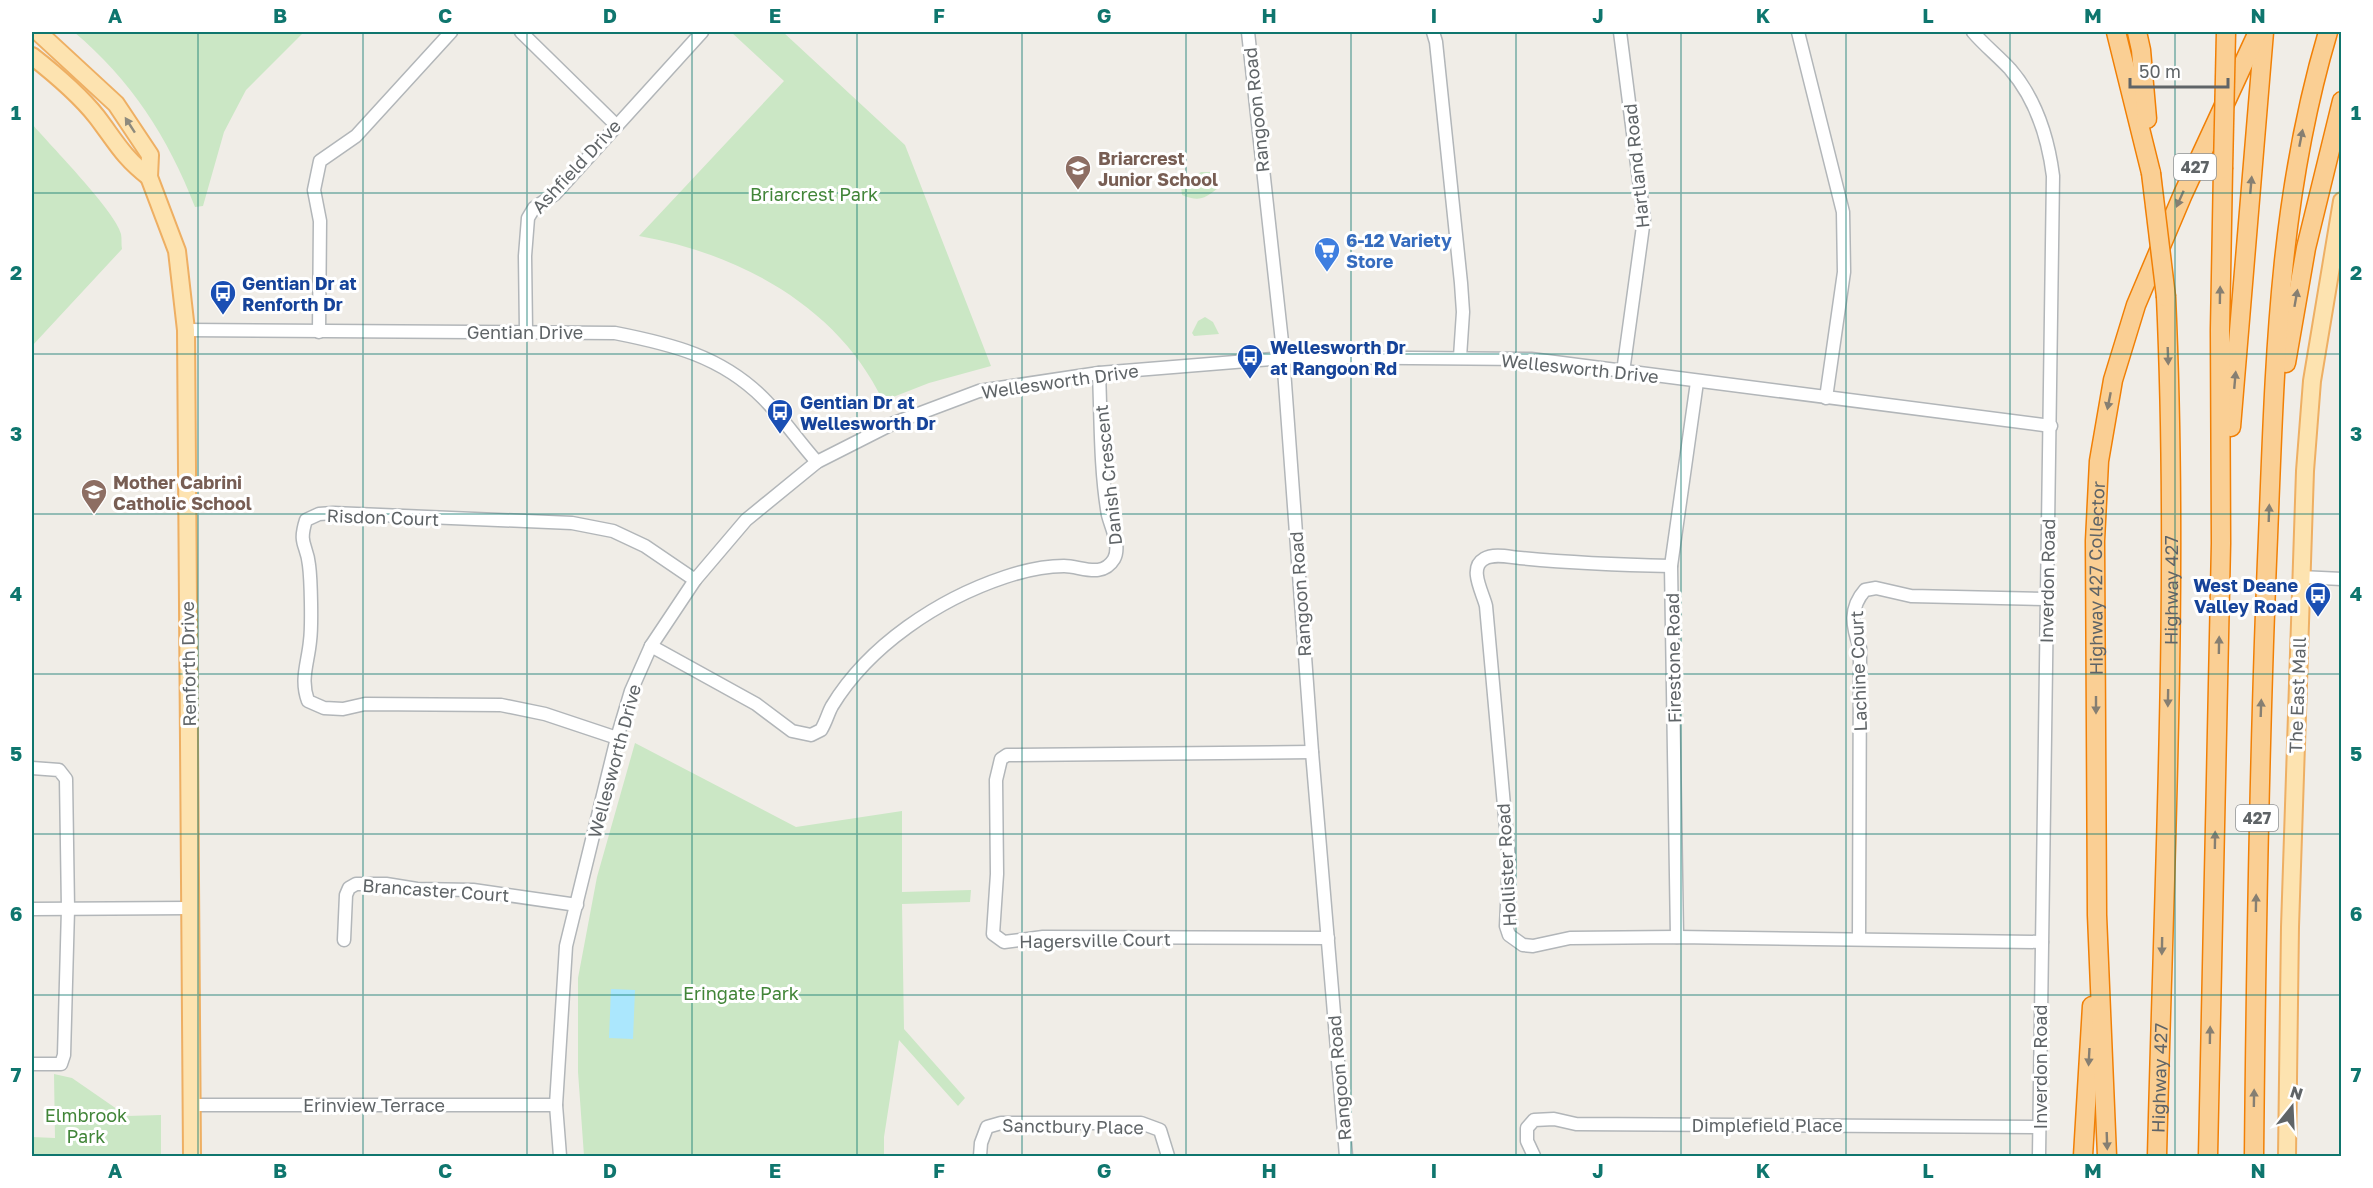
<svg xmlns="http://www.w3.org/2000/svg" width="2373" height="1188" font-family="'Golos Text',sans-serif">
	<rect width="100%" height="100%" fill="#f0ede7"/>
	<g fill="#cbe7c5">
		<path d="M74,32H304L246,90L224,132L203,206L195,207C168,137 131,80 74,32Z"/>
		<path d="M731,32H783L905,145L991,366L929,383L883,401C838,306 738,253 639,236L784,81Z"/>
		<path d="M32,124C50,145 116,212 121,234C122,239 121,244 122,249L32,346Z"/>
		<path d="M1201,172H1211L1217,179L1218,188C1204,199 1199,202 1182,195L1181,186Z"/>
		<path d="M1205,317L1213,322L1219,334L1194,336L1192,333L1198,321Z"/>
		<path d="M635,743L796,827L902,811V892L971,890L970,902L902,904L904,1029L965,1098L958,1106L899,1040L884,1137V1156H584L578,1072V978L597,877Z"/>
		<path d="M54,1074L72,1078L127,1116L161,1115V1156H32V1137L55,1138Z"/>
	</g>
	<path fill="#abe7fd" d="M611,989L635,990L633,1039L609,1038Z"/>
	<g fill="none" stroke-linecap="round" stroke-linejoin="round">
		<g stroke="#b2b6b9" stroke-width="15">
			<g id="minor">
				<path d="M521,32L616,125"/>
				<path d="M1248,32L1282,342L1312,752L1346,1156"/>
				<path d="M1433,32L1436,42L1461,283L1463,312L1460,357"/>
				<path d="M1620,32L1644,219L1623,372"/>
				<path d="M1798,32L1843,212L1844,272L1826,398"/>
				<path d="M1973,32C1984,45 1998,56 2010,69C2036,99 2048,137 2053,176L2039,1156"/>
				<path d="M186,330L615,333C671,344 721,356 763,398C783,418 798,441 817,462"/>
				<path d="M526,331L525,256L528,218L534,208L555,194L702,32"/>
				<path d="M319,332L320,221L314,190L320,161L356,136L451,32"/>
				<path d="M1671,566C1621,565 1571,563 1520,558C1509,557 1494,553 1484,559C1468,568 1483,593 1486,606L1509,861L1506,926L1509,935L1523,945L1533,946L1570,938L1677,937L2042,942"/>
				<path d="M2300,577L2342,579"/>
				<path d="M651,646L756,704L792,731L811,735L821,730C826,722 828,713 832,706C869,645 939,599 1005,577C1023,571 1045,566 1064,566C1081,566 1102,579 1114,559C1121,546 1111,527 1108,515C1100,469 1101,420 1099,373"/>
				<path d="M617,738L545,714L501,705L365,704L343,709L324,708L308,701C300,679 308,663 310,641C312,626 311,580 309,565C307,544 298,545 306,520L319,514L333,513L572,523L613,531L645,546L695,580"/>
				<path d="M1312,752L1007,755L1001,759L996,780L997,874L993,934L1004,942L1043,937L1328,938"/>
				<path d="M32,768L59,770L66,779L68,909L64,1055L61,1064H32"/>
				<path d="M32,909L190,908"/>
				<path d="M1677,937L1671,566L1697,382"/>
				<path d="M1859,939L1860,648C1852,626 1849,608 1865,590L1876,588L1911,596L2046,599"/>
				<path d="M344,940L346,895L349,888L356,884H386L417,889L473,890L577,905"/>
				<path d="M192,1105H556"/>
				<path d="M560,1156L556,1105L566,946L617,738L631,691L651,646L695,580L746,520L817,462L894,423L979,391L1099,373L1298,357L1531,359L2051,426"/>
				<path d="M980,1156L981,1143L987,1127L1001,1123H1141L1160,1130L1168,1156"/>
				<path d="M1534,1156L1527,1141V1128L1534,1120L1554,1119L1576,1124L2040,1127"/>
			</g>
		</g>
		<g stroke="#eeaf63" stroke-width="20">
			<g id="major">
				<path d="M38,32L116,104L150,155L149,177L177,251L186,330L192,1156"/>
				<path d="M32,56C55,74 79,94 97,117C116,142 123,157 149,177"/>
				<path d="M2287,1156L2290,927L2305,471L2312,381L2342,201"/>
			</g>
		</g>
		<g stroke="#f18006" stroke-width="21">
			<g id="highway">
				<path d="M2116,32L2151,173"/>
				<path d="M2137,32L2141,50L2147,119"/>
				<path d="M2286,363L2306,248L2342,101"/>
				<path d="M2231,427L2264,32"/>
				<path d="M2083,1156L2092,1006"/>
				<path id="s1" d="M2107,1156L2097,915L2095,541L2099,461L2113,380L2136,305L2183,194L2258,32"/>
				<path id="s2" d="M2157,1156C2164,870 2179,583 2166,297"/>
				<path d="M2208,1156L2221,543L2220,330L2223,169"/>
				<path d="M2254,1156C2256,950 2259,744 2268,537C2275,363 2278,200 2328,32"/>
			</g>
		</g>
		<use href="#minor" stroke="#fff" stroke-width="12"/>
		<use href="#major" stroke="#fde3b0" stroke-width="16"/>
		<use href="#highway" stroke="#facf94" stroke-width="18"/>
		<g stroke="#f18006" stroke-width="21" stroke-linecap="butt">
			<g id="highway-bridge">
				<path d="M2223,169L2226,32"/>
				<path d="M2151,173L2166,297"/>
			</g>
		</g>
		<use href="#highway-bridge" stroke="#facf94" stroke-width="18"/>
	</g>
	<defs><path id="oneway-solid" d="M-6-.8H1V-3.2L6.5 0L1 3.2V.8H-6Z" transform="scale(1.5)"/></defs>
	<use fill="#8e8a7d" href="#oneway-solid" transform="translate(130 125) rotate(-123)"/>
	<g fill="#867f72">
		<use href="#oneway-solid" transform="translate(2301 138) rotate(-79)"/>
		<use href="#oneway-solid" transform="translate(2251 185) rotate(-85)"/>
		<use href="#oneway-solid" transform="translate(2180 199) rotate(114)"/>
		<use href="#oneway-solid" transform="translate(2220 295) rotate(-89)"/>
		<use href="#oneway-solid" transform="translate(2296 298) rotate(-80)"/>
		<use href="#oneway-solid" transform="translate(2168 356) rotate(88)"/>
		<use href="#oneway-solid" transform="translate(2235 380) rotate(-85)"/>
		<use href="#oneway-solid" transform="translate(2109 401) rotate(101)"/>
		<use href="#oneway-solid" transform="translate(2269 513) rotate(-88)"/>
		<use href="#oneway-solid" transform="translate(2219 645) rotate(-89)"/>
		<use href="#oneway-solid" transform="translate(2168 698) rotate(91)"/>
		<use href="#oneway-solid" transform="translate(2096 705) rotate(90)"/>
		<use href="#oneway-solid" transform="translate(2261 708) rotate(-88)"/>
		<use href="#oneway-solid" transform="translate(2215 840) rotate(-89)"/>
		<use href="#oneway-solid" transform="translate(2256 903) rotate(-89)"/>
		<use href="#oneway-solid" transform="translate(2162 946) rotate(91)"/>
		<use href="#oneway-solid" transform="translate(2210 1035) rotate(-89)"/>
		<use href="#oneway-solid" transform="translate(2089 1057) rotate(93)"/>
		<use href="#oneway-solid" transform="translate(2254 1098) rotate(-89)"/>
		<use href="#oneway-solid" transform="translate(2107 1141) rotate(88)"/>
	</g>
	<path fill="none" stroke="#0f766e" stroke-width="1.5" stroke-opacity="0.55" d="M198,32V1156M363,32V1156M527,32V1156M692,32V1156M857,32V1156M1022,32V1156M1186,32V1156M1351,32V1156M1516,32V1156M1681,32V1156M1846,32V1156M2010,32V1156M2175,32V1156M32,193H2342M32,354H2342M32,514H2342M32,674H2342M32,834H2342M32,995H2342"/>
	<defs>
		<g id="school-pin" transform="scale(1.35)"><path d="M0 17L-7.5 6A9.5 9.5 0 1 1 7.5 6Z" fill="#8d6e63" stroke="#fff"/><path d="M0-5L7-2L0 1L-7-2ZM-4 1L0 2.5L4 1V4Q0 6-4 4Z" fill="#fff"/></g>
		<g id="supermarket-pin" transform="scale(1.35)"><path d="M0 17L-7.5 6A9.5 9.5 0 1 1 7.5 6Z" fill="#3f7fe0" stroke="#fff"/><path d="M-6-5.5h2.5l.6 2H6L4.5 2H-2.5L-4.4-4H-6ZM-1.5 3.2a1.3 1.3 0 1 0 .1 0ZM3 3.2a1.3 1.3 0 1 0 .1 0Z" fill="#fff"/></g>
		<g id="bus-pin" transform="scale(1.35)"><path d="M0 17L-7.5 6A9.5 9.5 0 1 1 7.5 6Z" fill="#1a4fb4" stroke="#fff"/><path d="M-5-6H5V4H4V6H2V4H-2V6H-4V4H-5ZM-3.5-4V0h7V-4ZM-3.5 1.2v1.5H-2V1.2ZM2 1.2v1.5H3.5V1.2Z" fill="#fff"/></g>
	</defs>
	<g fill-rule="evenodd">
		<use href="#school-pin" x="1078" y="168"/>
		<use href="#supermarket-pin" x="1327" y="250"/>
		<use href="#bus-pin" x="223" y="293"/>
		<use href="#bus-pin" x="1250" y="357"/>
		<use href="#bus-pin" x="780" y="412"/>
		<use href="#school-pin" x="94" y="492"/>
		<use href="#bus-pin" x="2318" y="595"/>
	</g>
	<g text-anchor="middle" dominant-baseline="central" stroke-width="6" stroke-linejoin="round" paint-order="stroke">
		<g fill="#fff" stroke="#8f9295" stroke-width="1.5">
			<rect x="2174" y="154" width="42" height="26" rx="4.5"/>
			<rect x="2236" y="805" width="42" height="26" rx="4.5"/>
		</g>
		<g font-size="16" font-weight="bold" fill="#5f6467">
			<text x="2195" y="167">427</text>
			<text x="2257" y="818">427</text>
		</g>
		<g font-size="18" fill="#5f6467" stroke="#fff">
			<text transform="translate(1256 110) rotate(-96)">Rangoon Road</text>
			<text transform="translate(576 166) rotate(-47)">Ashfield Drive</text>
			<text transform="translate(1636 166) rotate(-96)">Hartland Road</text>
			<text x="525" y="332">Gentian Drive</text>
			<text transform="translate(1580 368) rotate(6)">Wellesworth Drive</text>
			<text transform="translate(1060 381) rotate(-8)">Wellesworth Drive</text>
			<text transform="translate(1108 475) rotate(-96)">Danish Crescent</text>
			<text transform="translate(383 517) rotate(2)">Risdon Court</text>
			<text stroke="none"><textPath href="#s1" startOffset="578">Highway 427 Collector</textPath></text>
			<text transform="translate(2047 581) rotate(-89)">Inverdon Road</text>
			<text stroke="none"><textPath href="#s2" startOffset="566">Highway 427</textPath></text>
			<text transform="translate(1300 594) rotate(-94)">Rangoon Road</text>
			<text transform="translate(1673 658) rotate(-91)">Firestone Road</text>
			<text transform="translate(188 664) rotate(-91)">Renforth Drive</text>
			<text transform="translate(1858 671) rotate(-92)">Lachine Court</text>
			<text transform="translate(2297 695) rotate(-88)">The East Mall</text>
			<text transform="translate(614 761) rotate(-75)">Wellesworth Drive</text>
			<text transform="translate(1506 865) rotate(-93)">Hollister Road</text>
			<text transform="translate(436 890) rotate(4)">Brancaster Court</text>
			<text transform="translate(1095 940) rotate(-1)">Hagersville Court</text>
			<text transform="translate(2040 1067) rotate(-90)">Inverdon Road</text>
			<text stroke="none"><textPath href="#s2" startOffset="78">Highway 427</textPath></text>
			<text transform="translate(1339 1078) rotate(-95)">Rangoon Road</text>
			<text x="374" y="1105">Erinview Terrace</text>
			<text x="1767" y="1125">Dimplefield Place</text>
			<text transform="translate(1073 1126) rotate(1)">Sanctbury Place</text>
		</g>
		<g font-size="18" font-weight="bold" fill="#785e54" stroke="#fff" text-anchor="start">
			<text x="1098" y="158">Briarcrest<tspan x="1098" dy="21">Junior School</tspan></text>
			<text x="113" y="482">Mother Cabrini<tspan x="113" dy="21">Catholic School</tspan></text>
		</g>
		<g font-size="18" fill="#418538" stroke="#fff">
			<text x="814" y="194">Briarcrest Park</text>
			<text x="741" y="993">Eringate Park</text>
			<text x="86" y="1115">Elmbrook<tspan x="86" dy="21">Park</tspan></text>
		</g>
		<g font-size="18" font-weight="bold" fill="#366cbe" stroke="#fff" text-anchor="start">
			<text x="1346" y="240">6-12 Variety<tspan x="1346" dy="21">Store</tspan></text>
		</g>
		<g font-size="18" font-weight="bold" fill="#164399" stroke="#fff" text-anchor="start">
			<text x="242" y="283">Gentian Dr at<tspan x="242" dy="21">Renforth Dr</tspan></text>
			<text x="1270" y="347">Wellesworth Dr<tspan x="1270" dy="21">at Rangoon Rd</tspan></text>
			<text x="800" y="402">Gentian Dr at<tspan x="800" dy="21">Wellesworth Dr</tspan></text>
			<text x="2298" y="585" text-anchor="end">West Deane<tspan x="2298" dy="21">Valley Road</tspan></text>
		</g>
	</g>
	<rect width="2373" height="1188" fill="none" stroke="#ffffff" stroke-width="66"/>
	<g transform="translate(2292 1107) rotate(18)" stroke="#ffffff" stroke-width="4.5" paint-order="stroke">
	<path d="M0-4.5L10 22L0 15L-10 22Z" fill="#5f6467"/>
	<text y="-9" font-size="16" font-weight="bold" text-anchor="middle" fill="#5f6467">N</text>
	</g>
	<path d="M2130 78v9h98v-9" fill="none" stroke="#5f6467" stroke-width="3"/>
	<text x="2139" y="78" font-size="18" fill="#5f6467" stroke="#ffffff" stroke-width="4.5" paint-order="stroke">50 m</text>
	<rect x="33" y="33" width="2307" height="1122" fill="none" stroke="#0f766e" stroke-width="2"/>
	<g font-size="20" text-anchor="middle" font-weight="bold" fill="#0f766e">
		<text x="115" y="23">A</text>
		<text x="280" y="23">B</text>
		<text x="445" y="23">C</text>
		<text x="610" y="23">D</text>
		<text x="775" y="23">E</text>
		<text x="939" y="23">F</text>
		<text x="1104" y="23">G</text>
		<text x="1269" y="23">H</text>
		<text x="1434" y="23">I</text>
		<text x="1598" y="23">J</text>
		<text x="1763" y="23">K</text>
		<text x="1928" y="23">L</text>
		<text x="2093" y="23">M</text>
		<text x="2258" y="23">N</text>
		<text x="16" y="120">1</text>
		<text x="2356" y="120">1</text>
		<text x="16" y="280">2</text>
		<text x="2356" y="280">2</text>
		<text x="16" y="441">3</text>
		<text x="2356" y="441">3</text>
		<text x="16" y="601">4</text>
		<text x="2356" y="601">4</text>
		<text x="16" y="761">5</text>
		<text x="2356" y="761">5</text>
		<text x="16" y="921">6</text>
		<text x="2356" y="921">6</text>
		<text x="16" y="1082">7</text>
		<text x="2356" y="1082">7</text>
		<text x="115" y="1178">A</text>
		<text x="280" y="1178">B</text>
		<text x="445" y="1178">C</text>
		<text x="610" y="1178">D</text>
		<text x="775" y="1178">E</text>
		<text x="939" y="1178">F</text>
		<text x="1104" y="1178">G</text>
		<text x="1269" y="1178">H</text>
		<text x="1434" y="1178">I</text>
		<text x="1598" y="1178">J</text>
		<text x="1763" y="1178">K</text>
		<text x="1928" y="1178">L</text>
		<text x="2093" y="1178">M</text>
		<text x="2258" y="1178">N</text>
	</g>
</svg>
